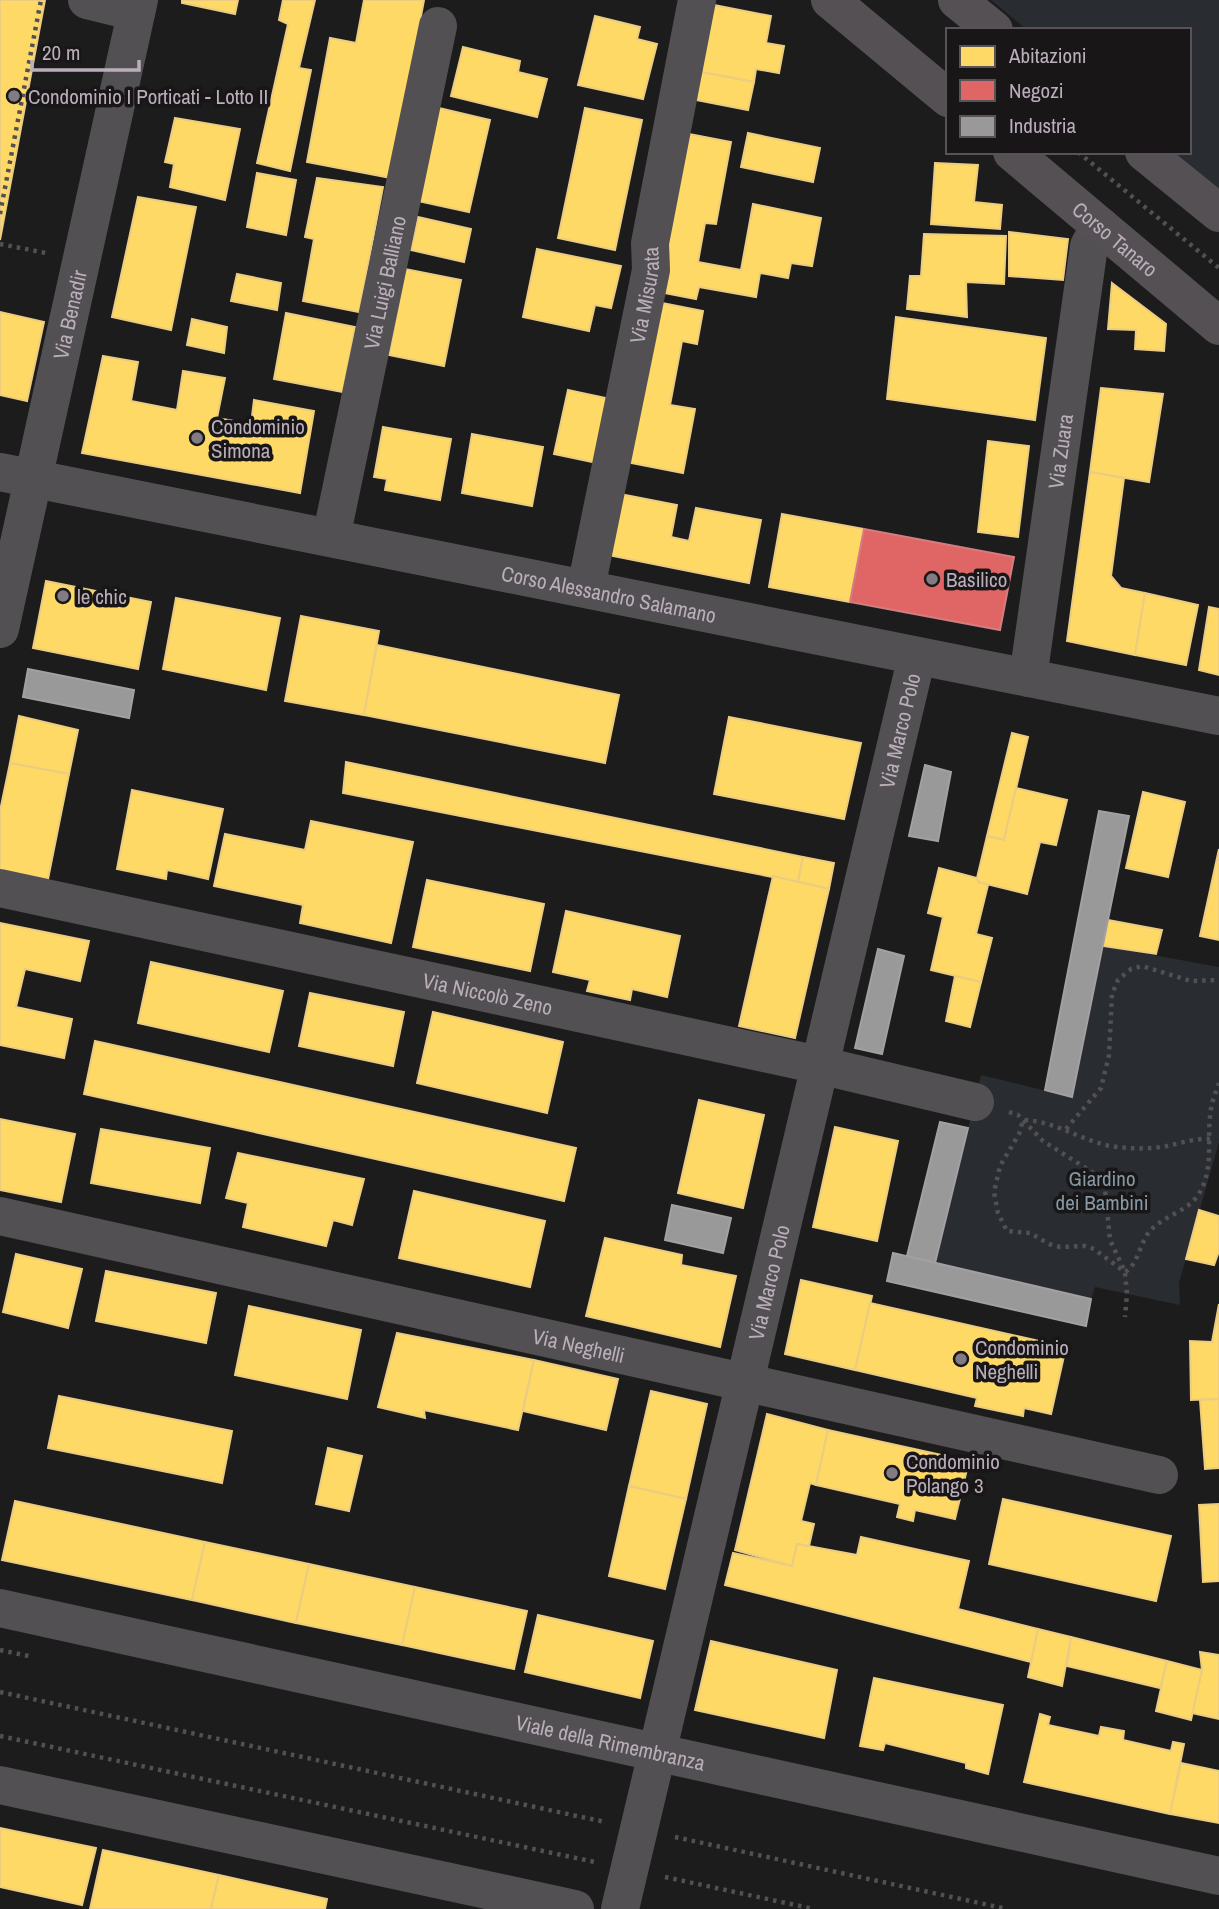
<svg xmlns="http://www.w3.org/2000/svg" width="1219" height="1909" font-family="'Archivo Narrow',sans-serif">
	<rect width="100%" height="100%" fill="#1c1c1c"/>
	<g fill="#292d31">
		<path d="M991,0H1219V189L1175,152H1189V30H1027Z"/>
		<path d="M1103,946L1219,967V1142L1179,1283L1180,1305L1095,1287L1091,1299L935,1263L981,1075L1072,1097Z"/>
	</g>
	<g fill="#ffd966" stroke="#ebcc80" stroke-width="2">
		<path d="M0,0H45L0,240Z"/>
		<path d="M182,0H238L235,14L182,3Z"/>
		<path d="M283,0H315L299,68L311,70L290,171L257,163L288,24L279,20Z"/>
		<path d="M364,0H424L391,178L307,162L330,38L356,43Z"/>
		<path d="M709,4L771,16L766,43L784,46L779,73L756,69L754,82L696,71Z"/>
		<path d="M595,16L640,27L637,39L657,44L643,99L578,85Z"/>
		<path d="M463,47L520,61L518,72L547,79L537,117L451,96Z"/>
		<path d="M696,71L754,82L748,110L691,99Z"/>
		<path d="M439,108L490,120L469,212L418,201Z"/>
		<path d="M585,108L642,120L615,250L558,238Z"/>
		<path d="M175,118L240,129L225,200L170,187L174,164L165,162Z"/>
		<path d="M684,133L731,142L716,224L705,223L698,262L741,270L753,204L821,218L812,266L791,263L788,278L760,273L756,297L699,287L696,299L654,291Z"/>
		<path d="M748,133L820,148L813,182L741,167Z"/>
		<path d="M935,163L978,165L974,202L1002,205L1000,229L931,224Z"/>
		<path d="M257,173L296,180L286,235L247,227Z"/>
		<path d="M317,178L383,187L359,312L303,301L314,239L305,237Z"/>
		<path d="M138,197L196,207L171,330L112,317Z"/>
		<path d="M418,217L471,229L464,262L411,250Z"/>
		<path d="M1009,232L1068,239L1063,280L1009,276Z"/>
		<path d="M924,234L1006,236L1004,284L966,282L967,317L907,309L910,276H921Z"/>
		<path d="M537,249L621,266L611,308L595,305L589,331L523,317Z"/>
		<path d="M405,269L461,280L444,366L389,355Z"/>
		<path d="M237,274L281,283L277,310L231,301Z"/>
		<path d="M1112,283L1166,324L1164,351L1135,349L1136,330L1108,329Z"/>
		<path d="M652,301L703,311L697,344L682,341L670,405L695,409L683,473L621,461Z"/>
		<path d="M0,312L44,322L27,401L0,395Z"/>
		<path d="M286,313L355,327L343,392L274,379Z"/>
		<path d="M896,317L1046,338L1035,420L887,399Z"/>
		<path d="M192,319L227,327L224,353L187,345Z"/>
		<path d="M103,356L138,362L131,401L177,410L183,371L225,378L217,418L251,424L254,400L314,411L300,493L82,453Z"/>
		<path d="M1101,388L1163,394L1149,482L1090,472Z"/>
		<path d="M568,390L615,400L602,464L554,454Z"/>
		<path d="M383,427L451,439L440,500L385,490L387,479L374,477Z"/>
		<path d="M472,434L543,447L532,506L462,493Z"/>
		<path d="M988,441L1029,446L1018,537L978,532Z"/>
		<path d="M1090,472L1124,478L1111,576L1121,588L1145,593L1135,655L1067,641Z"/>
		<path d="M615,493L677,505L671,537L689,541L696,508L761,520L749,583L603,554Z"/>
		<path d="M782,514L864,529L850,602L769,587Z"/>
		<path d="M46,581L151,602L138,669L33,648Z"/>
		<path d="M1145,593L1198,605L1186,665L1135,655Z"/>
		<path d="M176,598L280,618L266,690L163,669Z"/>
		<path d="M1209,607L1219,609V675L1199,670Z"/>
		<path d="M301,616L379,631L364,715L285,701Z"/>
		<path d="M377,645L619,695L605,763L364,715Z"/>
		<path d="M19,716L78,730L69,774L10,763Z"/>
		<path d="M729,717L861,743L844,819L714,794Z"/>
		<path d="M1012,733L1028,737L1004,840L987,836Z"/>
		<path d="M346,762L803,857L798,882L343,793Z"/>
		<path d="M10,763L69,774L48,879L0,870V811Z"/>
		<path d="M1016,788L1067,800L1056,845L1040,842L1027,894L978,882L977,878L987,836L1004,840Z"/>
		<path d="M132,790L223,809L208,879L167,870L166,879L117,869Z"/>
		<path d="M1143,792L1185,802L1168,877L1126,868Z"/>
		<path d="M311,821L413,842L391,943L300,923L303,905L214,886L225,834L305,850Z"/>
		<path d="M1219,849V940L1200,936Z"/>
		<path d="M803,857L834,863L829,889L798,882Z"/>
		<path d="M939,868L977,878L978,882L988,885L976,934L992,938L981,982L931,970L943,917L928,913Z"/>
		<path d="M773,876L829,889L795,1038L739,1026Z"/>
		<path d="M427,880L544,904L530,971L413,947Z"/>
		<path d="M566,911L680,936L667,997L632,989L630,1000L587,991L590,980L553,972Z"/>
		<path d="M1108,920L1162,930L1156,954L1103,946Z"/>
		<path d="M0,923L89,941L80,981L25,969L16,1007L72,1019L64,1058L0,1045Z"/>
		<path d="M151,962L283,991L269,1052L138,1023Z"/>
		<path d="M955,976L981,982L970,1027L946,1021Z"/>
		<path d="M310,993L404,1012L393,1066L299,1046Z"/>
		<path d="M433,1012L563,1042L547,1113L417,1083Z"/>
		<path d="M95,1041L576,1148L564,1201L84,1094Z"/>
		<path d="M699,1100L764,1115L743,1208L678,1193Z"/>
		<path d="M0,1119L75,1134L61,1202L0,1190Z"/>
		<path d="M835,1127L898,1141L877,1241L813,1227Z"/>
		<path d="M101,1129L210,1148L200,1203L91,1183Z"/>
		<path d="M238,1153L364,1179L352,1225L333,1220L326,1246L243,1227L248,1203L226,1198Z"/>
		<path d="M414,1191L545,1221L530,1287L399,1258Z"/>
		<path d="M1199,1210L1219,1216V1251L1214,1265L1186,1259Z"/>
		<path d="M605,1238L682,1255L681,1265L736,1276L720,1347L586,1316Z"/>
		<path d="M16,1254L82,1269L68,1328L3,1312Z"/>
		<path d="M106,1271L216,1293L206,1343L96,1321Z"/>
		<path d="M801,1280L872,1296L855,1370L785,1354Z"/>
		<path d="M870,1303L1066,1347L1051,1414L1024,1408L1023,1416L975,1406L977,1398L855,1370Z"/>
		<path d="M1219,1304V1399L1191,1400L1190,1341L1212,1342Z"/>
		<path d="M249,1306L361,1330L347,1399L235,1375Z"/>
		<path d="M397,1333L534,1360L518,1430L424,1410L425,1418L378,1407Z"/>
		<path d="M534,1360L618,1379L606,1430L523,1411Z"/>
		<path d="M651,1391L707,1404L686,1499L629,1486Z"/>
		<path d="M59,1396L232,1431L222,1483L48,1448Z"/>
		<path d="M1219,1399V1468L1205,1469L1200,1400Z"/>
		<path d="M767,1414L828,1430L816,1485L810,1483L801,1521L814,1524L809,1546L797,1544L792,1566L735,1550Z"/>
		<path d="M828,1430L969,1461L955,1519L915,1510L913,1521L897,1517L900,1504L816,1485Z"/>
		<path d="M328,1448L362,1456L349,1511L316,1504Z"/>
		<path d="M629,1486L686,1499L665,1589L609,1576Z"/>
		<path d="M1003,1499L1171,1536L1156,1601L989,1564Z"/>
		<path d="M15,1501L205,1542L192,1600L2,1560Z"/>
		<path d="M1219,1504V1581L1203,1582L1199,1505Z"/>
		<path d="M861,1537L969,1561L958,1609L1038,1629L1031,1662L725,1585L733,1553L792,1566L797,1544L857,1555Z"/>
		<path d="M205,1542L309,1564L296,1623L192,1600Z"/>
		<path d="M309,1564L415,1587L402,1645L296,1623Z"/>
		<path d="M415,1587L527,1611L514,1669L402,1645Z"/>
		<path d="M538,1615L653,1641L640,1698L525,1672Z"/>
		<path d="M1038,1629L1071,1637L1062,1686L1028,1677Z"/>
		<path d="M1071,1637L1167,1661L1160,1688L1067,1666Z"/>
		<path d="M711,1641L837,1670L824,1738L695,1710Z"/>
		<path d="M1200,1652L1219,1655V1719L1192,1713L1202,1670Z"/>
		<path d="M1167,1661L1202,1670L1191,1720L1156,1711Z"/>
		<path d="M874,1678L1003,1705L988,1774L966,1768V1763L885,1743L883,1750L860,1746Z"/>
		<path d="M1040,1714L1050,1717L1048,1725L1099,1736L1101,1727L1124,1731L1123,1740L1171,1751L1173,1742L1184,1744L1170,1814L1024,1782Z"/>
		<path d="M1181,1763L1219,1771V1823L1170,1814Z"/>
		<path d="M0,1828L96,1848L82,1905L0,1887Z"/>
		<path d="M103,1850L219,1875L211,1909H90Z"/>
		<path d="M219,1875L327,1899L325,1909H211Z"/>
	</g>
	<path fill="#e06666" stroke="#d57c80" stroke-width="2" d="M864,529L1014,557L1000,630L850,602Z"/>
	<g fill="#999" stroke="#a39fa3" stroke-width="2">
		<path d="M28,669L134,690L129,718L23,697Z"/>
		<path d="M925,765L951,772L938,841L909,836Z"/>
		<path d="M1099,811L1129,816L1072,1097L1045,1090Z"/>
		<path d="M878,949L904,956L882,1054L855,1048Z"/>
		<path d="M940,1122L968,1128L935,1263L907,1256Z"/>
		<path d="M672,1205L731,1218L723,1253L665,1240Z"/>
		<path d="M893,1253L1091,1299L1086,1326L887,1281Z"/>
	</g>
	<g fill="none" stroke-linecap="round" stroke-linejoin="round">
		<g stroke="#535053" stroke-width="4.5" stroke-dasharray="3.5 5" stroke-linecap="butt">
			<path d="M1078,152L1219,268"/>
			<path d="M0,214L41,0"/>
			<path d="M0,244L46,253"/>
			<path d="M1009,1112L1018,1115L1043,1141L1092,1172L1105,1189L1110,1240L1125,1272L1127,1294L1125,1317"/>
			<path d="M1066,1129L1101,1088L1109,1055L1112,994L1118,980L1131,969L1142,966L1191,981L1219,980"/>
			<path d="M1210,1139C1196,1138 1181,1143 1167,1146C1151,1149 1134,1149 1117,1147C1083,1143 1058,1121 1023,1120L1019,1134L1000,1166L994,1192L998,1213L1007,1231L1030,1233L1049,1244L1060,1247L1085,1246L1094,1249L1125,1272C1138,1265 1140,1242 1150,1231C1163,1216 1188,1211 1198,1195C1215,1170 1206,1137 1211,1109C1212,1101 1216,1092 1219,1083"/>
			<path d="M0,1650L33,1657"/>
			<path d="M0,1692L605,1822"/>
			<path d="M0,1736L595,1862"/>
			<path d="M675,1837L1007,1909"/>
			<path d="M665,1877L814,1909"/>
		</g>
		<g stroke="#525052" stroke-width="38">
			<path d="M87,0L136,12"/>
			<path id="s1" d="M0,472L1219,716"/>
			<path id="s2" d="M331,538L438,26"/>
			<path id="s3" d="M586,588L651,270L650,243L697,0"/>
			<path id="s4" d="M0,629L139,0"/>
			<path id="s5" d="M1028,678L1089,246L1100,226"/>
			<path id="s6" d="M0,888L819,1065L975,1102"/>
			<path id="s7" d="M0,1216L1159,1475"/>
			<path id="s8" d="M0,1608L1219,1876"/>
			<path d="M0,1785L575,1909"/>
			<path id="s9" d="M620,1909L917,656"/>
		</g>
		<g stroke="#545053" stroke-width="38">
			<path d="M830,0L948,98"/>
			<path d="M957,0L994,30"/>
			<path id="s10" d="M1012,152L1219,326"/>
			<path d="M1144,152L1219,213"/>
		</g>
	</g>
	<g fill="#837b83" stroke="#181617" stroke-width="2.5">
		<circle cx="14" cy="96" r="7"/>
		<circle cx="197" cy="438" r="7"/>
		<circle cx="932" cy="579" r="7"/>
		<circle cx="63" cy="596" r="7"/>
		<circle cx="961" cy="1359" r="7"/>
		<circle cx="892" cy="1473" r="7"/>
	</g>
	<g text-anchor="middle" dominant-baseline="central" stroke-width="7" stroke-linejoin="round" paint-order="stroke">
		<g font-size="21" fill="#bbaebb" stroke="#181617" text-anchor="start">
			<text x="28" y="96">Condominio I Porticati - Lotto II</text>
			<text x="211" y="426">Condominio<tspan x="211" dy="24">Simona</tspan></text>
			<text x="946" y="579">Basilico</text>
			<text x="77" y="596">le chic</text>
			<text x="975" y="1347">Condominio<tspan x="975" dy="24">Neghelli</tspan></text>
			<text x="906" y="1461">Condominio<tspan x="906" dy="24">Polango 3</tspan></text>
		</g>
		<g font-size="21" fill="#bbaebb" stroke="#181617">
			<text stroke="none"><textPath href="#s10" startOffset="135">Corso Tanaro</textPath></text>
			<text stroke="none"><textPath href="#s2" startOffset="261">Via Luigi Balliano</textPath></text>
			<text stroke="none"><textPath href="#s3" startOffset="299">Via Misurata</textPath></text>
			<text stroke="none"><textPath href="#s4" startOffset="322">Via Benadir</textPath></text>
			<text stroke="none"><textPath href="#s5" startOffset="229">Via Zuara</textPath></text>
			<text stroke="none"><textPath href="#s1" startOffset="621">Corso Alessandro Salamano</textPath></text>
			<text stroke="none"><textPath href="#s9" startOffset="1211">Via Marco Polo</textPath></text>
			<text stroke="none"><textPath href="#s6" startOffset="499">Via Niccolò Zeno</textPath></text>
			<text stroke="none"><textPath href="#s9" startOffset="644">Via Marco Polo</textPath></text>
			<text stroke="none"><textPath href="#s7" startOffset="593">Via Neghelli</textPath></text>
			<text stroke="none"><textPath href="#s8" startOffset="625">Viale della Rimembranza</textPath></text>
		</g>
		<g font-size="21" fill="#8799a4" stroke="#181617">
			<text x="1102" y="1178">Giardino<tspan x="1102" dy="24">dei Bambini</tspan></text>
		</g>
	</g>
	<rect x="946" y="28" width="245" height="126" fill="#181617" stroke="#595359" stroke-width="2"/>
	<rect x="960" y="46" width="35" height="21" fill="#ffd966" stroke="#595359" stroke-width="2"/>
	<text x="1009" y="63" font-size="21" fill="#bbaebb">Abitazioni</text>
	<rect x="960" y="80" width="35" height="21" fill="#e06666" stroke="#595359" stroke-width="2"/>
	<text x="1009" y="98" font-size="21" fill="#bbaebb">Negozi</text>
	<rect x="960" y="116" width="35" height="21" fill="#999999" stroke="#595359" stroke-width="2"/>
	<text x="1009" y="133" font-size="21" fill="#bbaebb">Industria</text>
	<path d="M32 60v10h107v-10" fill="none" stroke="#bbaebb" stroke-width="3.5"/>
	<text x="42" y="60" font-size="21" fill="#bbaebb" stroke="#181617" stroke-width="5" paint-order="stroke">20 m</text>
</svg>
